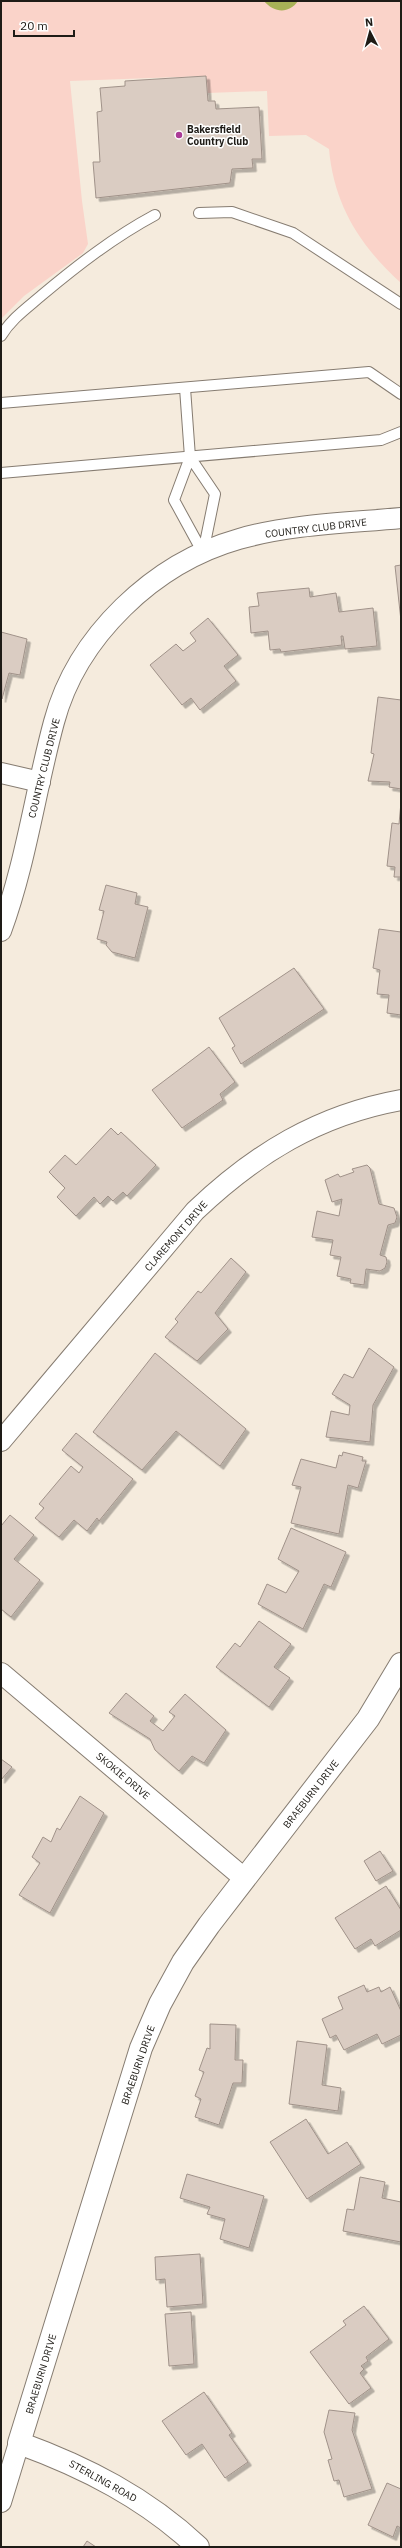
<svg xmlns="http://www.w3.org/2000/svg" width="402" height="2548" font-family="'IBM Plex Sans',sans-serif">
	<defs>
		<filter id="shadow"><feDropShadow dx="3.5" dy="3.5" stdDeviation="0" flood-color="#0004"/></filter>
	</defs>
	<rect width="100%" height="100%" fill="#f5ebdd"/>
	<path fill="#fad3c9" d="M1,1H401V283C360,246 334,205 329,149L306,135L269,136L267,91L207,93L206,76L70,81L82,201L88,244L83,253L24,296L1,319Z"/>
	<path fill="#a8b156" d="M264,1H298C289,14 274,13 264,1Z"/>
	<g fill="#daccc2" stroke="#a09289" filter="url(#shadow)">
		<path d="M206,76L208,101H215L216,109L259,107L262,159H252L253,168L232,169L230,183L96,198L93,162H100L97,112L102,111L100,88L125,86V81Z"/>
		<path d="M401,565V621L395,566Z"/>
		<path d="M309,588L310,597L336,593L339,612L373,608L377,646L345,649L343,636H341L342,645L281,652L280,649L270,650L268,631L251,633L249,607L259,606L257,593Z"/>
		<path d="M208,618L238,655L224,666L236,681L200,710L191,698L182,705L150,665L176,644L183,651L196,641L190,633Z"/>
		<path d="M1,632L27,639L20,675L9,673L2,699Z"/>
		<path d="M378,697L401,700V789L389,787L390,782L368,781L374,754L371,753Z"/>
		<path d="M401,802V877H394L395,867L387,866L392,823L399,824Z"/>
		<path d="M106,885L137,893L135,904L148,907L135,958L112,952L106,945L107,942L97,939L104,911L99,910Z"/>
		<path d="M379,929L401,932V1015L387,1013L389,995L377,994L380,970L373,968Z"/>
		<path d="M294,968L324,1009L241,1064L232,1048L235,1046L219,1018Z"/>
		<path d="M209,1047L235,1082L220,1094L223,1100L182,1128L152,1090Z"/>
		<path d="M111,1128L118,1135L121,1132L156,1165L127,1196L123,1192L113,1201L108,1196L100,1204L94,1197L76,1216L57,1197L65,1188L49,1172L65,1155L76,1165Z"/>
		<path d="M367,1165L370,1168L379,1204L394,1208L397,1217L395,1223L388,1225L380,1255L386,1257L387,1262L385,1268L380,1271L366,1269L364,1285L350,1283L351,1279L337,1276L341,1257L330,1255L333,1240L312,1237L317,1211L339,1216L342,1199L332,1202L325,1180L338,1174L340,1177L354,1172L352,1169Z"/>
		<path d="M231,1258L246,1272L215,1313L228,1329L197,1361L165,1337L178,1322L175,1319L198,1291L201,1293Z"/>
		<path d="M369,1348L394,1367L373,1405L370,1442L326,1437L331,1411L349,1415L350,1405L332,1394L344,1374L353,1378Z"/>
		<path d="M155,1353L246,1429L220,1466L176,1431L142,1470L93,1432Z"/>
		<path d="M76,1433L133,1479L99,1521L97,1518L87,1531L74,1520L59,1537L35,1518L44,1508L39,1504L71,1466L79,1473L83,1467L62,1450Z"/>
		<path d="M343,1452L363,1457L362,1461H366L358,1488L348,1485L339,1534L291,1523L301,1487L292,1485L301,1459L336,1468L339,1455L342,1456Z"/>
		<path d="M10,1515L34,1535L14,1559L40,1580L11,1617L1,1609V1526Z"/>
		<path d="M291,1528L346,1552L331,1587L324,1584L303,1629L258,1604L267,1584L286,1593L299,1571L278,1559Z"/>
		<path d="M259,1621L291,1644L274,1667L290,1678L269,1707L216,1667L235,1643L240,1647Z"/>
		<path d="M126,1693L154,1716L150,1721L163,1731L175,1716L169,1712L185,1694L226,1730L204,1763L192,1756L179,1771L155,1750L150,1739L109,1713Z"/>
		<path d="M1,1759L12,1767L1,1780Z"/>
		<path d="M80,1796L104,1813L50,1913L19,1895L40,1863L32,1857L43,1837L51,1842L57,1828L60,1830Z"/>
		<path d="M380,1851L393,1871L376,1881L364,1861Z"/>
		<path d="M386,1886L401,1910V1930L375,1946L371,1939L355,1949L335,1918Z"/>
		<path d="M364,1985L367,1992L379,1987L381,1992L390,1987L401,2011V2035L382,2044L377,2034L344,2050L336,2035L330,2038L322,2019L343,2009L338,1997Z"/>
		<path d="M210,2024L236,2025L235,2060H243L242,2083H233L219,2125L195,2117L201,2099L195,2096L204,2072L199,2070L207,2048L210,2049Z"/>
		<path d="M297,2041L327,2045L322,2085L341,2088L338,2111L289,2104Z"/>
		<path d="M306,2119L328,2154L347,2142L361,2164L307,2199L270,2142Z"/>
		<path d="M187,2174L264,2196L249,2248L220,2239L225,2219L207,2214L210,2207L180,2198Z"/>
		<path d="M360,2177L385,2182L382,2198L401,2202V2242L343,2231L347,2209L354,2210Z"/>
		<path d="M200,2254L203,2304L167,2307L165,2279L156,2280L155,2257Z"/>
		<path d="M364,2306L389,2339L366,2357L368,2361L361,2366L364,2369L360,2373L371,2388L349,2404L310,2352L346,2325L343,2321Z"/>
		<path d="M191,2312L194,2364L169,2366L165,2314Z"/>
		<path d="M204,2392L232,2433L229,2435L248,2462L225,2478L202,2444L186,2455L162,2421Z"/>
		<path d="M329,2410L355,2413L352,2430L372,2489L344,2497L339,2480L334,2481L328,2460L332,2459L324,2432Z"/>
		<path d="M387,2483L401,2489V2528L397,2526L393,2537L368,2525Z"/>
		<path d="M87,2541L96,2547H83Z"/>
	</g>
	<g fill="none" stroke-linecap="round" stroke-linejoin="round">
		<g stroke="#867c71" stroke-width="12">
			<g id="lane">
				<path d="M199,213L232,212L293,233L401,304"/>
				<path d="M1,336C11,319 27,308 42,295C78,265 114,237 155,215"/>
				<path d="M185,388L190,457"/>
				<path d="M1,403L369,372L401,394"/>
				<path d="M190,457L215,494L203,553L174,500Z"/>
				<path d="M1,473L381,440L401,432"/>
			</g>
		</g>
		<g stroke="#867c71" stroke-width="22">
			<g id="street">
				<path d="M1,773L40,782"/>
				<path d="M1,931C26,863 35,792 54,722C77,636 154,563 239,539C291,524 348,523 401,518"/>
				<path d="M1,1441L195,1211C255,1154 318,1115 401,1100"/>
				<path d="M1,1673L245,1879"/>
				<path d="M1,2502L19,2443"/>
			</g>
		</g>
		<g stroke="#867c71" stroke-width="24">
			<path id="secondary" d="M198,2547C146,2498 85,2467 19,2443L141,2048L160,2004L183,1962L209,1925L368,1719L401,1664"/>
		</g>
		<use href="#lane" stroke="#fff" stroke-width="10"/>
		<use href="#street" stroke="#fff" stroke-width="20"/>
		<use href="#secondary" stroke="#fff" stroke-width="22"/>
	</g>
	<circle fill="#ab3b97" stroke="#fff" stroke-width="1.5" cx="179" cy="135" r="4"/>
	<g text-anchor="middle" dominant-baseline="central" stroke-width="3" stroke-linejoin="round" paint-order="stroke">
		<g font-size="10" font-weight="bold" fill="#1e1b16" stroke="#fff" text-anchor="start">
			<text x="187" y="129">Bakersfield<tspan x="187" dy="12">Country Club</tspan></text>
		</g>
		<g font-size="10" fill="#1e1b16" stroke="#fff">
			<text transform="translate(316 528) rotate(-7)">COUNTRY CLUB DRIVE</text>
			<text transform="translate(44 768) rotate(-76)">COUNTRY CLUB DRIVE</text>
			<text transform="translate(176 1236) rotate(-49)">CLAREMONT DRIVE</text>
			<text transform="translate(123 1776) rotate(40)">SKOKIE DRIVE</text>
			<text transform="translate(311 1794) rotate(-52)">BRAEBURN DRIVE</text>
			<text transform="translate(138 2065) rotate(-71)">BRAEBURN DRIVE</text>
			<text transform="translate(41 2374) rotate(-73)">BRAEBURN DRIVE</text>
			<text transform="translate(103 2481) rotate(29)">STERLING ROAD</text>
		</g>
	</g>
	<rect width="402" height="2548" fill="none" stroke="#1e1b16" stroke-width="4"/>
	<g transform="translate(370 32) rotate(354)" stroke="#ffffff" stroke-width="3" paint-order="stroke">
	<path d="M0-3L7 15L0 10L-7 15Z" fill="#1e1b16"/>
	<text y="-6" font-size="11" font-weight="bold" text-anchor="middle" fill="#1e1b16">N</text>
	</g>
	<path d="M14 30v6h60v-6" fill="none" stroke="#1e1b16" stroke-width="2"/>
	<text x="20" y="30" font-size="12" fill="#1e1b16" stroke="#ffffff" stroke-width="3" paint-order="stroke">20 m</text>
</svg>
